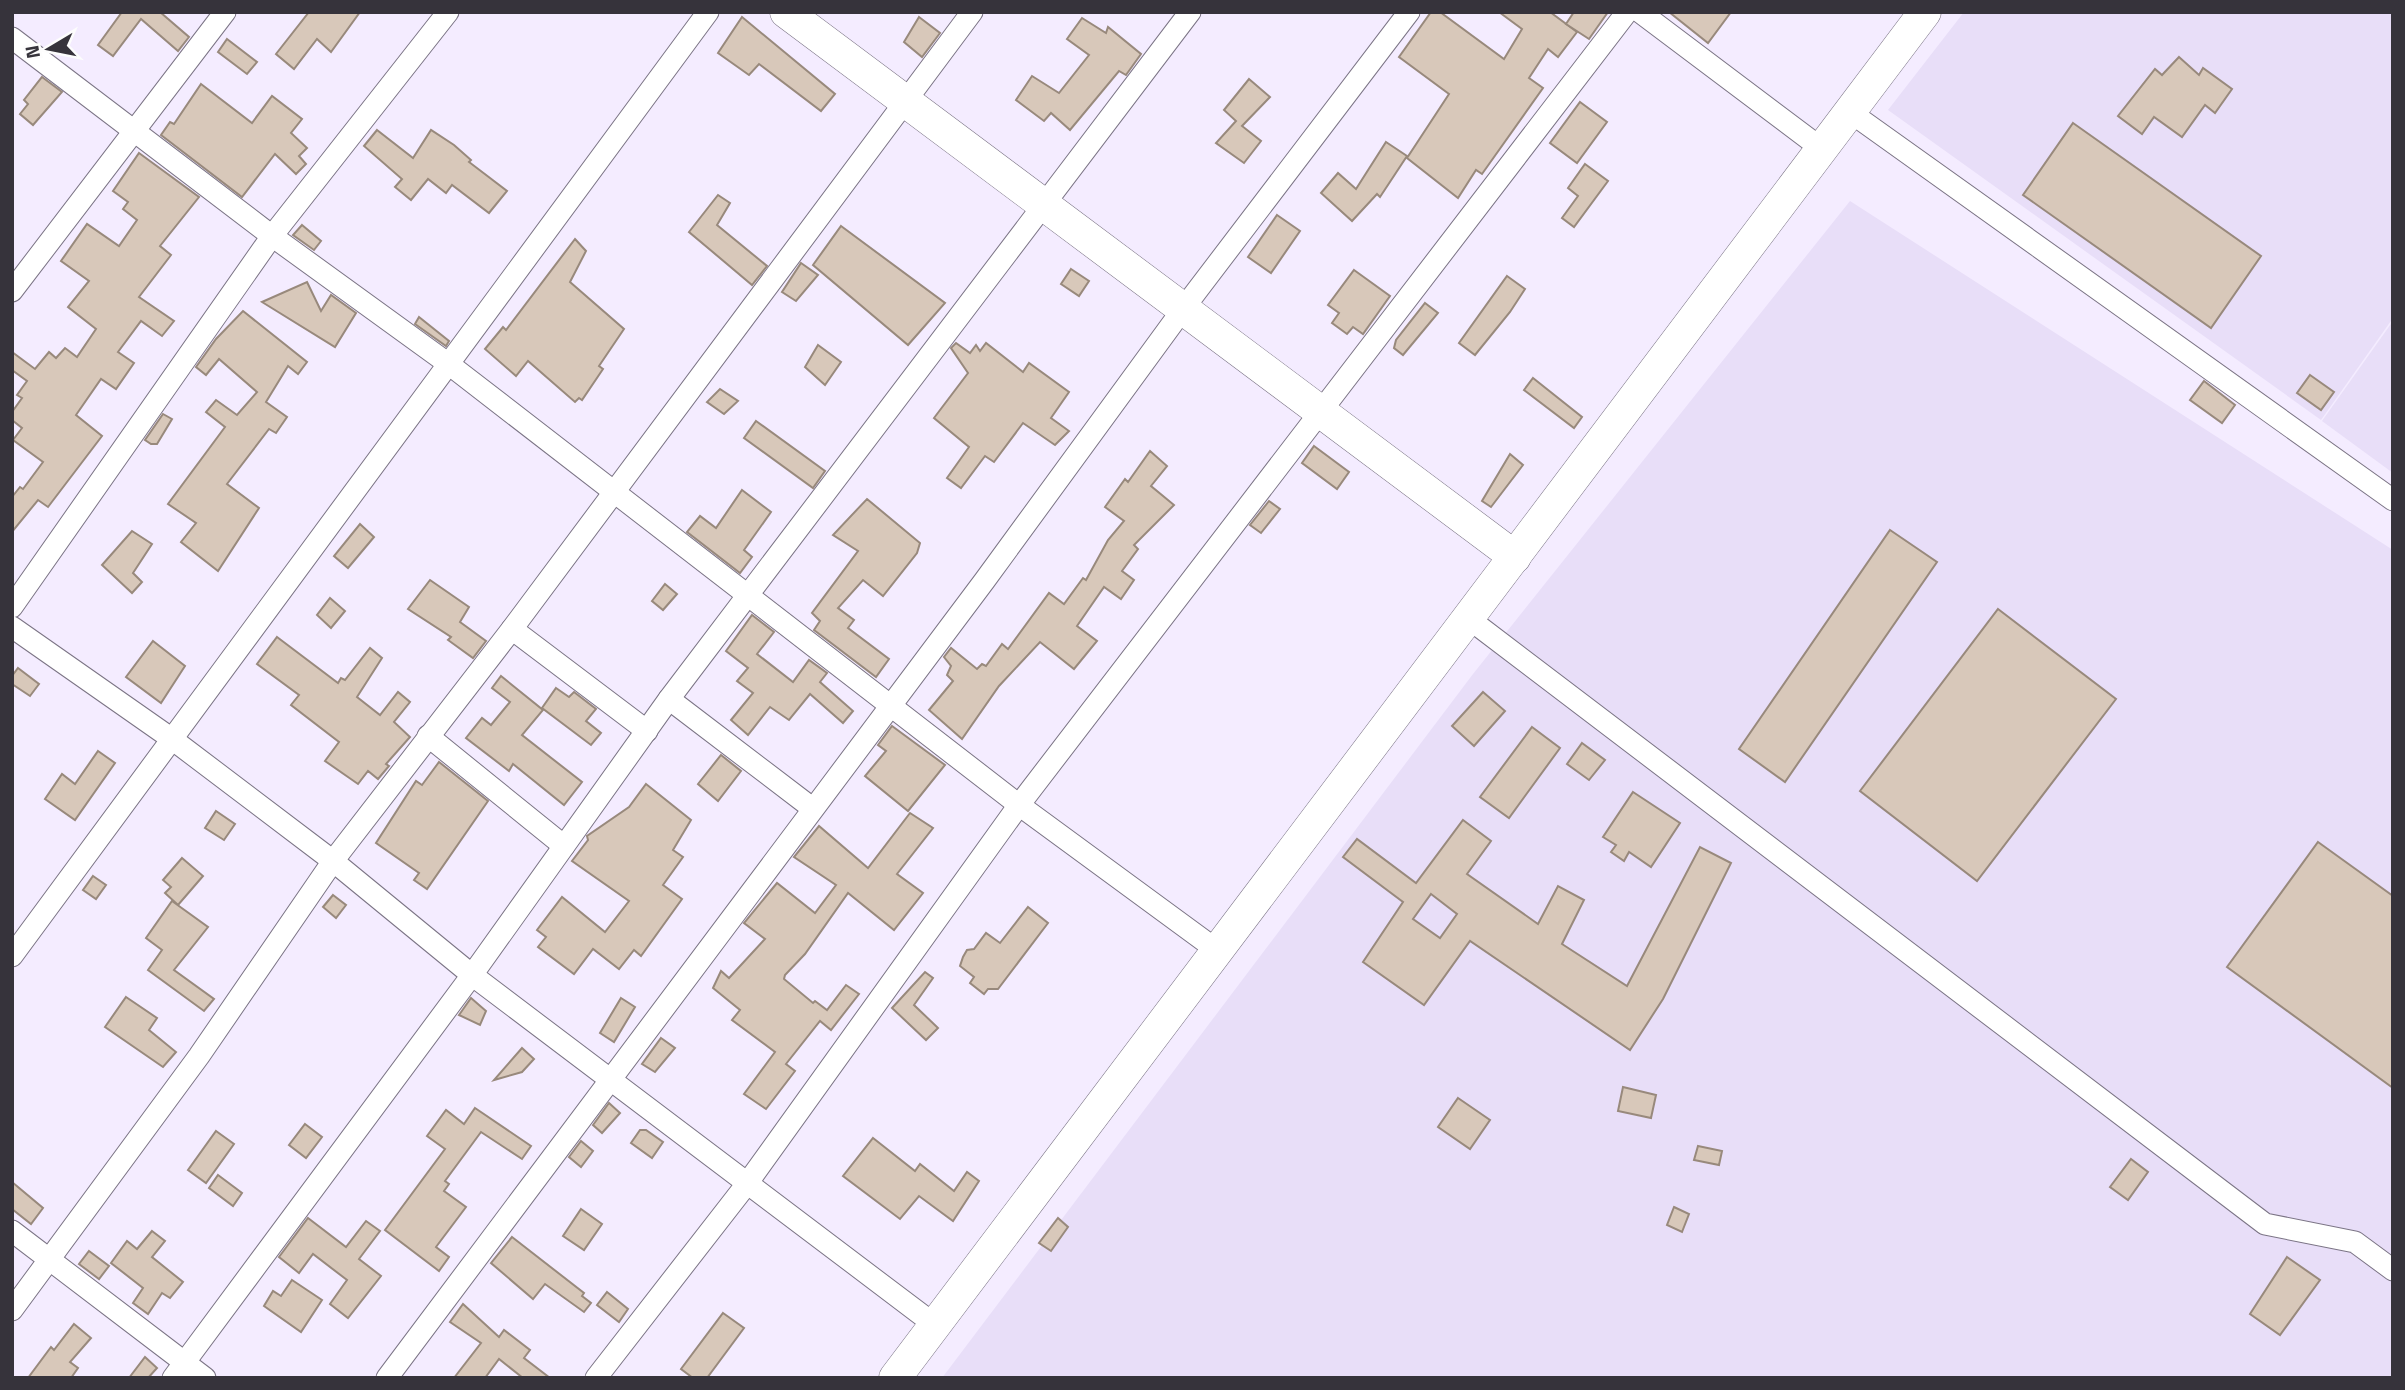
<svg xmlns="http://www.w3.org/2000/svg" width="2405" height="1390" font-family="'Titillium Web',sans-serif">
	<rect width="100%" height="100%" fill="#f4ecff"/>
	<g fill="#e8def8">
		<path d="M1964,12H2393V318L2321,420L1888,110Z"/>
		<path d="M1850,201L2393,550V1378H942L1473,674Z"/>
		<path d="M2393,321V473L2322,421Z"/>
	</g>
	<g fill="#d8c8ba" stroke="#98897c" stroke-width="2" fill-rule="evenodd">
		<path d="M122,12H160L189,37L178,51L141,19L113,56L98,45Z"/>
		<path d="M309,12H360L331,52L317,39L294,69L276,54Z"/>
		<path d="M1431,12H1440L1504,59L1522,29L1499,12H1550L1577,32L1558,57L1548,49L1529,78L1543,88L1482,174L1476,170L1458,198L1407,158L1449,94L1399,57Z"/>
		<path d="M1574,12H1608L1589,39L1566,24Z"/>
		<path d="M1669,12H1731L1708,43Z"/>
		<path d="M742,17L835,94L821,111L759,64L749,75L718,53Z"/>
		<path d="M919,17L940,33L922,57L904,42Z"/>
		<path d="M1082,18L1106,33L1108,27L1141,54L1126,75L1119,71L1070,130L1051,113L1044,121L1016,100L1032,76L1059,93L1089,55L1067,39Z"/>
		<path d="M227,39L257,62L247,74L218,52Z"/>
		<path d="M2179,57L2199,75L2203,68L2232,89L2215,113L2205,105L2182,137L2154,117L2142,134L2118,116L2155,69L2162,75Z"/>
		<path d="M42,77L62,92L33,125L20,114L28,104L24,100Z"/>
		<path d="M1249,79L1270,97L1242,126L1261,141L1244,163L1216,143L1236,121L1224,110Z"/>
		<path d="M201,84L252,123L272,96L302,119L291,133L307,148L299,156L306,164L296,174L275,154L242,197L161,135L170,122L174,124Z"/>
		<path d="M1580,102L1607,122L1577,163L1550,143Z"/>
		<path d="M2073,123L2261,256L2211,328L2023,195Z"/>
		<path d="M377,130L413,158L431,130L454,145L471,160L469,162L507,191L489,213L452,185L446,193L428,179L411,200L395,187L402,179L364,146Z"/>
		<path d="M1386,142L1407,156L1380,197L1377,194L1352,221L1321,193L1338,173L1356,189Z"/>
		<path d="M139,153L199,197L160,246L171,255L139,297L174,321L162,336L141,321L118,352L134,363L116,389L101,379L76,415L102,436L48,507L38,500L12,532V497L20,487L23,489L43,462L13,440L22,428L12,420V412L22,398L17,395L27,381L12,370V352L35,369L49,352L56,358L65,348L77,357L96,329L68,307L89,281L61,261L87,224L119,246L137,220L123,209L128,202L113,191Z"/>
		<path d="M1585,164L1608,181L1574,227L1562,218L1578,196L1568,188Z"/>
		<path d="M718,195L730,203L717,225L767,266L752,285L689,232Z"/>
		<path d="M1277,215L1300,231L1271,273L1248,257Z"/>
		<path d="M302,225L321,241L314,250L293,235Z"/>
		<path d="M841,226L945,303L908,345L813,265Z"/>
		<path d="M575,239L586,251L570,282L624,329L599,366L603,369L582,400L579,398L575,402L528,361L516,376L485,349L503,327L506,330Z"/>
		<path d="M801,263L818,275L796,301L782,292Z"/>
		<path d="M1071,269L1089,281L1079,296L1061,284Z"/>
		<path d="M1354,270L1390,296L1363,334L1353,327L1347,334L1332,323L1339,313L1328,305Z"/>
		<path d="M1507,276L1525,289L1510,312L1475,355L1459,343Z"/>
		<path d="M307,282L321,311L331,295L356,313L335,347L262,302Z"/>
		<path d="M1425,303L1438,313L1403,355L1394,348L1396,340Z"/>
		<path d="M243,311L307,362L298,374L288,366L266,402L287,417L276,433L269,429L227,484L259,508L218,571L181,542L196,523L168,504L225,427L206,412L216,400L237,415L257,392L219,359L206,375L196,367L216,339Z"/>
		<path d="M419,317L449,341L446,346L415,324Z"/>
		<path d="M956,343L970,353L976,345L980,351L986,343L1023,372L1029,363L1069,392L1051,418L1069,431L1055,445L1023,423L994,462L985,456L961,488L947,478L969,447L934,418L968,373L951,348Z"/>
		<path d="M818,345L841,362L825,385L805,367Z"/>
		<path d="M2310,375L2334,392L2321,410L2297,393Z"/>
		<path d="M1533,378L1582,417L1574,428L1524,390Z"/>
		<path d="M2204,381L2235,405L2222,423L2190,400Z"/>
		<path d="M720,389L738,401L724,414L707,402Z"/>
		<path d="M163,414L172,419L157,444H151L145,440Z"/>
		<path d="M756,421L825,471L813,488L744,438Z"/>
		<path d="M1314,446L1349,472L1337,489L1302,463Z"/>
		<path d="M1150,451L1167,466L1151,486L1174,505L1134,545L1138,549L1122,571L1134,580L1121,599L1104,587L1077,626L1097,641L1074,669L1040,642L999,686L962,739L929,710L953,681L947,675L951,666L944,657L951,648L977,669L982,664L986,666L1002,644L1008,649L1049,593L1064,604L1083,578L1086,580L1108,540L1124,521L1105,507L1125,479L1128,482Z"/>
		<path d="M1510,454L1523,465L1491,507L1482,501Z"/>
		<path d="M742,490L771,512L744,550L752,557L740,573L687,532L700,516L716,528Z"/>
		<path d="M867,499L920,543L917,553L883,596L863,580L838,608L854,620L848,628L889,659L876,677L814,630L820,621L812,613L858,551L833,535Z"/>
		<path d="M1269,501L1280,509L1261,533L1250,525Z"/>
		<path d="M360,524L374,537L348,568L334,556Z"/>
		<path d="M1890,530L1937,562L1785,782L1739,749Z"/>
		<path d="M132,531L152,544L133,573L142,582L132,593L102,565Z"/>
		<path d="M430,580L469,607L460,622L486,641L473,658L448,640L451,637L408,609Z"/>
		<path d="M665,584L677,594L663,610L652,601Z"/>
		<path d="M330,598L345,611L331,628L317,615Z"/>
		<path d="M1998,609L2116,699L1977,881L1860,791Z"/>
		<path d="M752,615L774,632L757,654L793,682L809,660L827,673L820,682L853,711L843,723L810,694L789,720L770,707L748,735L731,720L753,693L737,681L748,668L726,651Z"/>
		<path d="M277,637L338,683L341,678L345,680L370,648L382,658L357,697L380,715L398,692L410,702L394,722L410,737L386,764L389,766L378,779L368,771L358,784L325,761L339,742L291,705L299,695L257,664Z"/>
		<path d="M153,641L185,666L161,703L126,677Z"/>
		<path d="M18,668L39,684L30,696L12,684V676Z"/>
		<path d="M501,676L543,710L522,735L582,782L564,805L513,764L509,771L466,738L482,718L491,725L510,702L492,688Z"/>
		<path d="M556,688L569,697L574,692L596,709L586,721L601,733L591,745L542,708Z"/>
		<path d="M1483,692L1505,711L1474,746L1452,726Z"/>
		<path d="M892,726L945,765L908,811L865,776L886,751L878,745Z"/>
		<path d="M1532,727L1560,748L1509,818L1480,797Z"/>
		<path d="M1582,743L1605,760L1589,780L1567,764Z"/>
		<path d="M98,751L115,763L75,820L45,799L62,774L75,784Z"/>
		<path d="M721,755L741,771L718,801L698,784Z"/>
		<path d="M439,762L488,801L427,889L414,880L419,873L376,843L416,781L422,785Z"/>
		<path d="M646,784L691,820L673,850L683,857L663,885L682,899L641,956L634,950L619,969L593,949L574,974L538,947L546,937L537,930L562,897L605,932L629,901L572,861L588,840L587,836L629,807Z"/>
		<path d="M1633,792L1680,823L1651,867L1629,852L1624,861L1611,852L1616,845L1603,837Z"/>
		<path d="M216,811L235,824L224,840L205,828Z"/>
		<path d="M910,813L933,828L897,874L923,893L894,930L848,893L805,954L785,975L784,979L813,1003L815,1001L827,1010L846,985L859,994L831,1030L820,1021L786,1064L795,1071L766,1109L744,1094L775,1052L732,1020L740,1010L713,988L721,971L729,978L765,939L744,923L777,883L815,913L836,885L794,857L819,826L868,868Z"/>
		<path d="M1463,820L1491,841L1467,874L1538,924L1558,886L1584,900L1562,944L1627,986L1700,847L1731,863L1663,999L1630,1050L1470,941L1424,1005L1363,962L1403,902L1343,857L1357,839L1416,883ZM1431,894L1457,914L1440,938L1413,919Z"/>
		<path d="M2318,842L2393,896V1088L2227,967Z"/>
		<path d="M182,858L203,876L178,905L165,893L171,887L163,880Z"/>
		<path d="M93,876L106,885L96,899L83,890Z"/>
		<path d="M333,895L346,905L336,918L323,907Z"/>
		<path d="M172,901L208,927L174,970L214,999L204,1011L148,970L162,950L146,938Z"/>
		<path d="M1028,907L1048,923L998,989H988L984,994L970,983L974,977L960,966L963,957L967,950L974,949L986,933L1000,943Z"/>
		<path d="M925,972L933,978L914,1005L938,1028L926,1040L892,1008Z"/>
		<path d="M126,997L157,1018L149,1030L176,1052L163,1067L105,1027Z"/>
		<path d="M471,998L486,1011L480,1025L459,1015Z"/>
		<path d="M621,998L635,1007L614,1042L600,1033Z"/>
		<path d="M661,1038L675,1048L655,1072L642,1064Z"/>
		<path d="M522,1048L534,1059L522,1072L494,1080Z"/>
		<path d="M1623,1087L1656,1095L1651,1118L1618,1111Z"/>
		<path d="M1458,1098L1490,1120L1470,1149L1438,1127Z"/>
		<path d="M609,1103L620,1113L602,1133L593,1125Z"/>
		<path d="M475,1108L531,1146L522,1159L481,1132L445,1181L449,1184L444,1191L466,1207L436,1247L449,1257L439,1271L385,1230L445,1149L427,1136L446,1110L464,1124Z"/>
		<path d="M305,1124L322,1137L306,1158L289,1145Z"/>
		<path d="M640,1130H646L663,1142L652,1158L631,1143Z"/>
		<path d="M216,1131L234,1144L206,1183L188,1170Z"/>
		<path d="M873,1138L915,1171L920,1164L954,1191L967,1172L979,1181L953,1221L919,1196L900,1219L843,1176Z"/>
		<path d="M581,1141L593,1151L581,1167L569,1157Z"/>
		<path d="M1698,1146L1722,1151L1719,1165L1694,1160Z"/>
		<path d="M2131,1159L2148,1172L2128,1200L2110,1187Z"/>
		<path d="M218,1175L242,1193L233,1206L209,1188Z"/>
		<path d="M12,1182L43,1208L31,1224L12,1209Z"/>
		<path d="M1674,1207L1689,1214L1682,1232L1667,1225Z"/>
		<path d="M581,1209L602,1224L584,1250L563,1236Z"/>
		<path d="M308,1218L346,1247L366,1221L380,1231L359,1259L381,1276L348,1318L330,1304L347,1280L313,1254L299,1273L279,1257Z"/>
		<path d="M1058,1218L1068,1227L1051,1251L1039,1243Z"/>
		<path d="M152,1231L165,1241L152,1257L183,1282L170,1298L162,1293L148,1314L133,1303L143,1288L111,1263L127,1241L137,1249Z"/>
		<path d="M512,1237L584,1293L582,1296L591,1303L584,1312L545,1284L533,1299L491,1263Z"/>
		<path d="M89,1251L109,1266L99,1279L79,1264Z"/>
		<path d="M2287,1257L2320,1280L2280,1335L2250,1314Z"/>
		<path d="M292,1280L322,1300L301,1332L264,1306L273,1291L281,1296Z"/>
		<path d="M607,1292L628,1309L619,1322L597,1305Z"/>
		<path d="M463,1304L499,1337L504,1330L530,1350L524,1358L550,1378H523L499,1359L485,1378H454L481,1343L450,1322Z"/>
		<path d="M723,1313L744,1328L707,1378H693L681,1369Z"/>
		<path d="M74,1324L91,1338L70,1362L78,1368L71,1378H28L51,1347L54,1350Z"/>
		<path d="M145,1357L157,1368L148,1378H129Z"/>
	</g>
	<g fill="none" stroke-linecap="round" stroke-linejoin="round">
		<g stroke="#7b7485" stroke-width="23">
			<g id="street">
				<path d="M1640,12L1822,149"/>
				<path d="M12,38L272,236L450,365L1019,805L1218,951"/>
				<path d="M1850,112L2393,500"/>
				<path d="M12,291L225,12"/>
				<path d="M12,607L272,236L448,12"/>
				<path d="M1468,618L2265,1224L2355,1242L2393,1270"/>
				<path d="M12,627L172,739L333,861L472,975L935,1325"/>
				<path d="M512,629L647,731"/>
				<path d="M669,699L812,808"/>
				<path d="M428,736L564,846"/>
				<path d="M12,956L708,12"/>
				<path d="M12,1231L205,1378"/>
				<path d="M12,1310L199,1056L333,861L512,629L972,12"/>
				<path d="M173,1378L472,975L669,699L1190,12"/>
				<path d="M387,1378L985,580L1183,309L1409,12"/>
				<path d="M596,1378L746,1185L1019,805L1627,12"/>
			</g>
		</g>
		<g stroke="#7b7485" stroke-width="33">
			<g id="secondary">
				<path d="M786,12L1515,557"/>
				<path d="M895,1378L1925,12"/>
			</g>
		</g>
		<use href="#street" stroke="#fff" stroke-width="21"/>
		<use href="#secondary" stroke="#fff" stroke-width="32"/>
	</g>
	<rect width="2405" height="1390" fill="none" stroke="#36333b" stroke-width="28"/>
	<g transform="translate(49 49) rotate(260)" stroke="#fdfdfd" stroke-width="5" paint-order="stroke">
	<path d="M0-5L12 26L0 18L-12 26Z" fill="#36333b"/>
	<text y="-10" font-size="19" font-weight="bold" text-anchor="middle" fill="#36333b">N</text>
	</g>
</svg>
